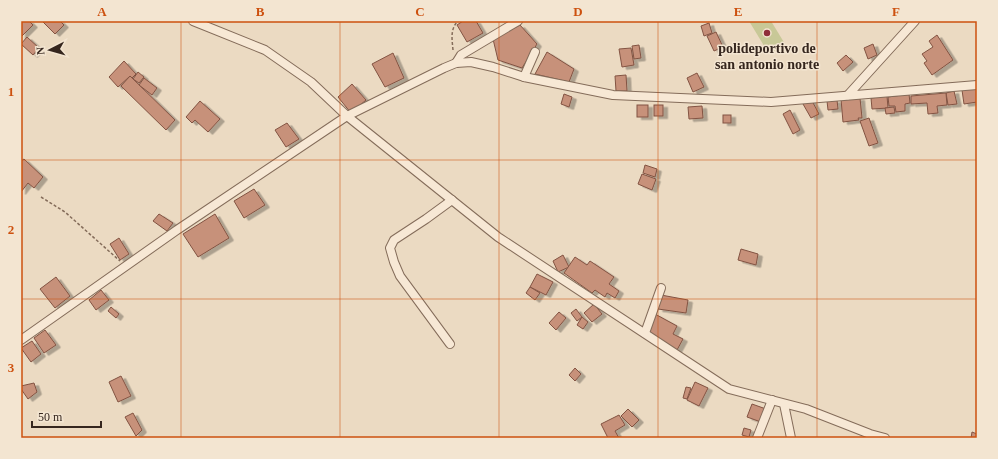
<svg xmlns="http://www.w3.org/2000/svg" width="998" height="459" font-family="Georgia,serif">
	<defs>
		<filter id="shadow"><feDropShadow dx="4.5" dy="2.5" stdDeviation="0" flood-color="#0004"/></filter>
	</defs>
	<rect width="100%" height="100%" fill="#ebdac2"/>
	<path fill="#c8c897" d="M749,21H771L785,44L769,54Z"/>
	<g fill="#c7917a" stroke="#825342" filter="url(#shadow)">
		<path d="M21,21H29L33,25L21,37Z"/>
		<path d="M42,21H60L64,25L55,34Z"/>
		<path d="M463,21H476L483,33L467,42L457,25Z"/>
		<path d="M709,23L712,33L704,36L701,26Z"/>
		<path d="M520,25L537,44L522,68L498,60L493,39Z"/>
		<path d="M716,32L723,47L714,51L707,36Z"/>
		<path d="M937,35L953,60L932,75L924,63L927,61L922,54L933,47L929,41Z"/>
		<path d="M27,37L39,48L33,55L21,44Z"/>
		<path d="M873,44L877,55L868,59L864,48Z"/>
		<path d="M639,45L641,58L634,59L632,46Z"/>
		<path d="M631,48L634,65L622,67L619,49Z"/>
		<path d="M547,52L574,69L569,82L535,74Z"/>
		<path d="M393,53L404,78L385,87L372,64Z"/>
		<path d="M846,55L853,62L843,71L837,63Z"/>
		<path d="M124,61L136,74L131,79L129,77L118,87L109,77Z"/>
		<path d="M138,72L144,77L139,83L133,79Z"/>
		<path d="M697,73L704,87L693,92L687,78Z"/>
		<path d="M626,75L627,91H616L615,76Z"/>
		<path d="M130,76L175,120L166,130L121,86Z"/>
		<path d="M144,78L157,88L152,95L139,85Z"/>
		<path d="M352,84L366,100L351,113L338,97Z"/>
		<path d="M977,88V102L964,104L962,90Z"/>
		<path d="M954,91L957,104L948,105L946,93Z"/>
		<path d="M946,93L947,105L937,106L938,113L928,114L927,103L911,104V96Z"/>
		<path d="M564,94L572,97L569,107L561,104Z"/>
		<path d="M909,94L910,103L905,104V111L896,112L895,106H889L888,97Z"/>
		<path d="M887,96L888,108L872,109L871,98Z"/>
		<path d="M860,98L862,118H858L859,120L843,122L841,99Z"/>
		<path d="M811,99L819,114L811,118L803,104Z"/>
		<path d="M837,100L838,109L828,110L827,101Z"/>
		<path d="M200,101L220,119L208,132L195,120L192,123L186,117Z"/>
		<rect x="637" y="105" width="11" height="12"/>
		<rect x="654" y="105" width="9" height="11"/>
		<path d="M702,106L703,118L689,119L688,107Z"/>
		<path d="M894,107L895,113L886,114L885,108Z"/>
		<path d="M790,110L800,130L793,134L783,114Z"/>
		<rect x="723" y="115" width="8" height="8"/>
		<path d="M869,118L878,143L869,146L860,121Z"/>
		<path d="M287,123L299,139L286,147L275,130Z"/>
		<path d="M24,159L43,177L34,188L28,183L21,192V161Z"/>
		<path d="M645,165L657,169L655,177L643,173Z"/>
		<path d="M642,174L656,179L652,190L638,184Z"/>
		<path d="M254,189L265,205L244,218L234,201Z"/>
		<path d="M159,214L173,223L167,231L153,221Z"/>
		<path d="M215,214L229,238L198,257L183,234Z"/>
		<path d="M119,238L129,254L120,260L110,244Z"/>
		<path d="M741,249L758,254L756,265L738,260Z"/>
		<path d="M563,255L569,267L558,272L553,261Z"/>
		<path d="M575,257L587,265L590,261L614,277L609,284L619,291L615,298L607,293L605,297L595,290L592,293L564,273Z"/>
		<path d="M537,274L553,282L546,295L530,287Z"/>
		<path d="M56,277L70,296L55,308L40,289Z"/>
		<path d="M530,287L540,293L535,300L526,293Z"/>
		<path d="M101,290L109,300L96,310L89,300Z"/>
		<path d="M661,295L688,300L686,313L658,309Z"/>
		<path d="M594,304L602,314L592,322L584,313Z"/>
		<path d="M111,307L119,314L116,318L108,311Z"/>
		<path d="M576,309L582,317L577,321L571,313Z"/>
		<path d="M559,312L566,318L556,330L549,323Z"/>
		<path d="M655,314L677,326L673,334L683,339L677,350L645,333Z"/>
		<path d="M582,317L588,322L583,329L577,325Z"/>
		<path d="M45,330L56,345L44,353L34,338Z"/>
		<path d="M32,341L41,354L31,362L21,348Z"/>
		<path d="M575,368L581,374L575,381L569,375Z"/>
		<path d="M121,376L131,396L118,402L109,382Z"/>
		<path d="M695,382L708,388L699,406L687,400Z"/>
		<path d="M34,383L37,392L28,399L21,389V386Z"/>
		<path d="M686,387L691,388L687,399L683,398Z"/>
		<path d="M752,404L766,409L761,422L747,417Z"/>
		<path d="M628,409L639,420L632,427L621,416Z"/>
		<path d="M133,413L142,430L136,436L125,417Z"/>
		<path d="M619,415L625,425L615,431L619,438H608L601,424Z"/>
		<path d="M744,428L751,430L749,437L742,435Z"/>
		<path d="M972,432L977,434V438H971Z"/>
	</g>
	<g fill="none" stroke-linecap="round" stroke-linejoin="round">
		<g stroke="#846c5a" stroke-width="10">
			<g id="minor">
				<path d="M193,21L265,50L311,82L347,116L498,237L729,389L806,409L870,434L885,438"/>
				<path d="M456,63L461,55L518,21"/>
				<path d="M524,77L535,52"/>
				<path d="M848,95L915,21"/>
				<path d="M645,333L661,288"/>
				<path d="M21,340L177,230L347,116L444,68L456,63L471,62L493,67L524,77L613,95L771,102L977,85"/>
				<path d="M450,344L400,276L394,262L390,248L394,240L426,219L452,200"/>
				<path d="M784,404L791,438"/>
				<path d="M757,438L772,400"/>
			</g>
		</g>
		<g stroke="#846c5a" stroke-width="1.5" stroke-dasharray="3 2" stroke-linecap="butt">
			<path d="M453,50C452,39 450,29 458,21"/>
			<path d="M41,197L65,212L120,261"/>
		</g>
		<use href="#minor" stroke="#f7e8d5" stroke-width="8"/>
	</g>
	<path fill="none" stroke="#cd510f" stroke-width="1" stroke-opacity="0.55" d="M181,21V438M340,21V438M499,21V438M658,21V438M817,21V438M21,160H977M21,299H977"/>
	<circle fill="#8f2e3a" stroke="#f3e5d1" stroke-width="1.5" cx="767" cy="33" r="4"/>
	<g text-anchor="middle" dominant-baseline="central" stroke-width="3" stroke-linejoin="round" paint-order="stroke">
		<g font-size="14" font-weight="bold" fill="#35261e" stroke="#f3e5d1">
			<text x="767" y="48">polideportivo de<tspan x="767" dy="16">san antonio norte</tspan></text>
		</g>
	</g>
	<rect width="998" height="459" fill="none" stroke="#f3e5d1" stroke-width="44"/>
	<g transform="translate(50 50) rotate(264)" stroke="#f3e5d1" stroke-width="3" paint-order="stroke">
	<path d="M0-3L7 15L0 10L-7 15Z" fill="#35261e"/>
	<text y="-6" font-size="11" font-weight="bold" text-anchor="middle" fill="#35261e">N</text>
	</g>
	<path d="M32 421v6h69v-6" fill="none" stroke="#35261e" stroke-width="2"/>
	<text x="38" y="421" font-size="12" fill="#35261e" stroke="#f3e5d1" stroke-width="3" paint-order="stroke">50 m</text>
	<rect x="22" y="22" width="954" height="415" fill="none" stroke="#cd510f" stroke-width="1.5"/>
	<g font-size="13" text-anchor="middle" font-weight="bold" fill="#cd510f">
		<text x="102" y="16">A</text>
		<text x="260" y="16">B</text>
		<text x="420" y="16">C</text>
		<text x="578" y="16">D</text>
		<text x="738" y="16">E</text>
		<text x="896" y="16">F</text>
		<text x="11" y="96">1</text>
		<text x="11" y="234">2</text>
		<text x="11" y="372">3</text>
	</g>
</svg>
